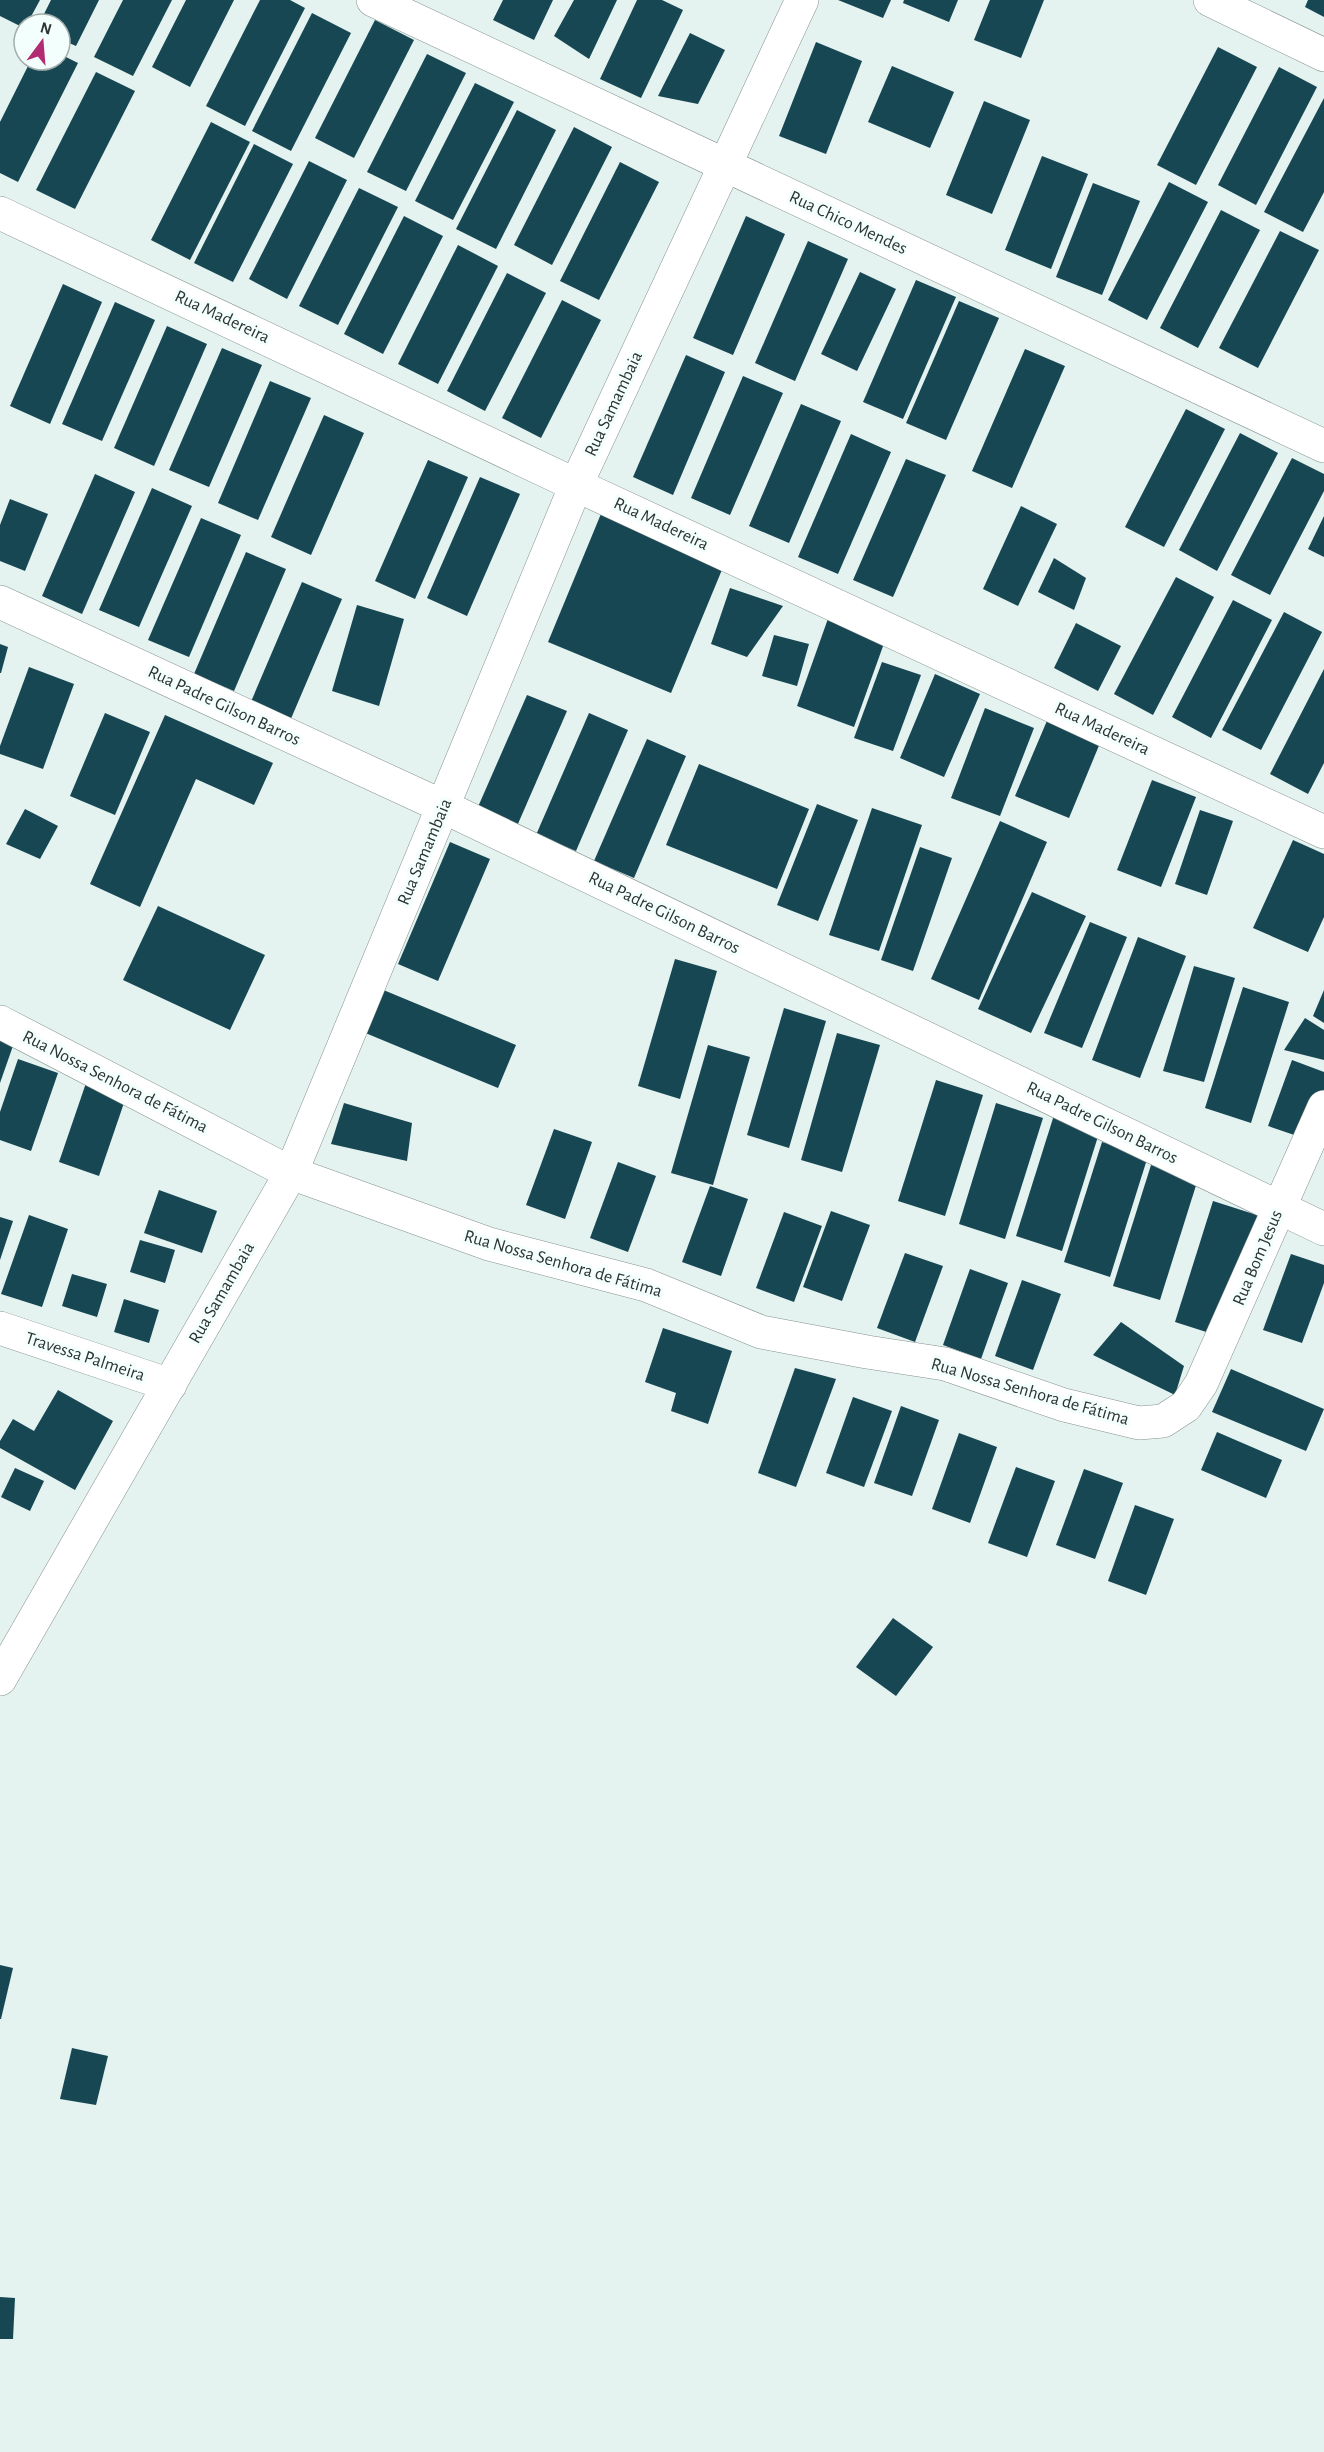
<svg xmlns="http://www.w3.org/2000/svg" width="1324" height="2452" font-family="'Alegreya Sans',sans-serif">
	<rect width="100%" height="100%" fill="#e4f2f0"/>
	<g fill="#164753">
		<path d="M0,0H40L27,24H24V28L0,16Z"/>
		<path d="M51,0H99L76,46L60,39V24H39Z"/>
		<path d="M123,0H172L133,76L94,57Z"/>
		<path d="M186,0H234L190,87L152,67Z"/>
		<path d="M260,0H290L305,8L245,126L206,106Z"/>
		<path d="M503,0H553L534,40L493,20Z"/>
		<path d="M574,0H617L589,59L554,36Z"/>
		<path d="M637,0H662L683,10L641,98L600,79Z"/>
		<path d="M838,0H891L883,18Z"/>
		<path d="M904,0H958L949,22L903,3Z"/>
		<path d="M990,0H1044L1021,58L974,40Z"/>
		<path d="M1308,0H1324V17L1305,7Z"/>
		<path d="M312,13L351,33L291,151L252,131Z"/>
		<path d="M375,20L414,40L354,158L315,138Z"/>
		<path d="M690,33L725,50L698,104L658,96Z"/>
		<path d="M816,42L862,61L826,154L779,136Z"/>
		<path d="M1218,47L1257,67L1196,185L1157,165Z"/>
		<path d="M60,54L78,63L18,182L0,173V122L31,60H60Z"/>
		<path d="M427,54L466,73L406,191L367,172Z"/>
		<path d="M892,66L954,92L930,148L868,122Z"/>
		<path d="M1279,67L1317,87L1256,205L1218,185Z"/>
		<path d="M96,72L135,91L75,209L36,190Z"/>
		<path d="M475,83L514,102L453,220L415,201Z"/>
		<path d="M1324,98V192L1303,232L1264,212Z"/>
		<path d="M984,101L1030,120L992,214L946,195Z"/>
		<path d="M517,110L556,130L496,249L456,229Z"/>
		<path d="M211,122L250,142L190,260L151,240Z"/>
		<path d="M574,127L612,147L552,265L514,245Z"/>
		<path d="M254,144L293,164L233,282L194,263Z"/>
		<path d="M1042,156L1088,174L1051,269L1005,250Z"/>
		<path d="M309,161L347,180L287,299L249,279Z"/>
		<path d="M620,162L659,182L599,300L560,281Z"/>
		<path d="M1169,182L1208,202L1147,320L1108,300Z"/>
		<path d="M1093,183L1140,201L1102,295L1056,277Z"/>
		<path d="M359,188L398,207L338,325L299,306Z"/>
		<path d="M1221,210L1260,230L1198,348L1160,328Z"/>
		<path d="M404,216L443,236L383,354L344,334Z"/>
		<path d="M746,216L785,234L733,355L693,338Z"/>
		<path d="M1280,231L1319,250L1258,368L1219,348Z"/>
		<path d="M808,241L848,259L795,381L755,363Z"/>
		<path d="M458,245L498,266L438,384L398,364Z"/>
		<path d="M860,272L896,289L857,371L821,354Z"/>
		<path d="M507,273L546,293L485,411L447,391Z"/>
		<path d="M916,280L956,297L903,419L863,402Z"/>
		<path d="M63,284L102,302L50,424L10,406Z"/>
		<path d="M562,300L601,320L541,438L502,418Z"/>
		<path d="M959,301L999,318L946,440L906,423Z"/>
		<path d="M115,302L155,320L102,441L62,424Z"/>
		<path d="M167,326L207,344L154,466L114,448Z"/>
		<path d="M222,348L262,365L209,487L169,470Z"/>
		<path d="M1025,349L1065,366L1012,488L972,471Z"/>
		<path d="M686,355L725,372L673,495L633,477Z"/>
		<path d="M743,376L783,393L730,515L691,498Z"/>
		<path d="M270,381L311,398L258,520L218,503Z"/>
		<path d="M801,404L841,421L789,543L749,526Z"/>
		<path d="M1186,409L1225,429L1164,547L1125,527Z"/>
		<path d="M324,415L364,433L311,555L271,537Z"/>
		<path d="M1240,433L1278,453L1217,571L1179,550Z"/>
		<path d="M851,434L891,452L838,574L798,557Z"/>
		<path d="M1292,458L1324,474V491L1270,595L1231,575Z"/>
		<path d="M906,459L946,475L893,597L853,580Z"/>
		<path d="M428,460L468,477L415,599L375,581Z"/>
		<path d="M95,474L135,492L82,614L42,596Z"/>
		<path d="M480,477L520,494L467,616L427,598Z"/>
		<path d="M152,488L192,506L139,627L99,610Z"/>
		<path d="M10,499L48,514L25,571L0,561V525Z"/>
		<path d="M1021,506L1057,524L1018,606L983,589Z"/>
		<path d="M603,509L726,560L671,693L548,642Z"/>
		<path d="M1324,516V557L1308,549Z"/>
		<path d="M201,518L241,535L189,657L148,640Z"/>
		<path d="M246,552L286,569L234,691L194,674Z"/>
		<path d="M1054,558L1086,578L1074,610L1038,592Z"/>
		<path d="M1176,577L1214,597L1153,715L1114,694Z"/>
		<path d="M302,582L342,599L290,721L250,704Z"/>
		<path d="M730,588L783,606L747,657L711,644Z"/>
		<path d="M1233,600L1272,620L1211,738L1172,717Z"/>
		<path d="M357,605L404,619L379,706L332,691Z"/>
		<path d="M1284,612L1322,632L1261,750L1222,730Z"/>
		<path d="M830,613L887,635L854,727L797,706Z"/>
		<path d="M1076,623L1121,646L1098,691L1054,668Z"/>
		<path d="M774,635L809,644L797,686L762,676Z"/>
		<path d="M0,644L8,647L1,673H0Z"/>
		<path d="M882,662L921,675L893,751L854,738Z"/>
		<path d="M29,667L74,684L43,769L0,754V746Z"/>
		<path d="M1324,669V763L1308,794L1270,774Z"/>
		<path d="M935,674L980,694L944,777L900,758Z"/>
		<path d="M527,695L567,711L514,833L474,816Z"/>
		<path d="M985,708L1034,728L1000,816L951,798Z"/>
		<path d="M1052,709L1105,731L1069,818L1015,796Z"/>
		<path d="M105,713L150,732L115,815L70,796Z"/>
		<path d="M589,713L628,730L576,851L536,835Z"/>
		<path d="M165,715L273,763L254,805L196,779L140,907L90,884Z"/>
		<path d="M647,739L686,756L634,878L594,861Z"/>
		<path d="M699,764L809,809L777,889L666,845Z"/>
		<path d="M1152,780L1196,797L1161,887L1117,870Z"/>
		<path d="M817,804L858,820L818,921L777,905Z"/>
		<path d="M872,808L922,825L879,951L829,935Z"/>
		<path d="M25,809L58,826L40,859L6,844Z"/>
		<path d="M1200,810L1233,821L1207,895L1175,884Z"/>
		<path d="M1000,821L1047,842L979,1000L931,979Z"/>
		<path d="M1293,840L1324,854V917L1308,952L1253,928Z"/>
		<path d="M450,842L490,859L438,981L398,964Z"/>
		<path d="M920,847L952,858L913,971L881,960Z"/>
		<path d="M1032,892L1086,916L1031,1033L978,1009Z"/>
		<path d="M158,906L265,955L230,1030L123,980Z"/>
		<path d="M1090,922L1127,937L1082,1048L1044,1033Z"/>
		<path d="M1138,937L1186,956L1140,1078L1092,1060Z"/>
		<path d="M675,959L717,971L680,1099L638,1086Z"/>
		<path d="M1194,966L1235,978L1204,1082L1163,1071Z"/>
		<path d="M1243,987L1289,1002L1251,1123L1205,1108Z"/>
		<path d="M381,989L516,1045L498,1088L363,1032Z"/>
		<path d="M1324,990V1023L1313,1016Z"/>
		<path d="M784,1008L826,1021L789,1148L747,1135Z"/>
		<path d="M1305,1018L1324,1030V1060L1284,1050Z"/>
		<path d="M837,1033L880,1045L842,1172L801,1160Z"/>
		<path d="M0,1038L14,1043L0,1083Z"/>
		<path d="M708,1045L750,1057L713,1185L671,1173Z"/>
		<path d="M18,1059L58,1073L31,1151L0,1140V1112Z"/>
		<path d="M1292,1060L1324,1072V1090L1306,1139L1268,1126Z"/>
		<path d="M936,1080L983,1095L945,1216L898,1201Z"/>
		<path d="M86,1083L126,1097L99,1176L59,1162Z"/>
		<path d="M344,1103L412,1123L407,1161L331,1144Z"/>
		<path d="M996,1103L1043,1118L1005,1239L959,1224Z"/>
		<path d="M1054,1115L1100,1130L1062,1251L1016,1236Z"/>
		<path d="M554,1129L592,1142L565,1219L526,1205Z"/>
		<path d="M1102,1142L1148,1156L1110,1277L1064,1262Z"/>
		<path d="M618,1162L656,1176L628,1252L590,1238Z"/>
		<path d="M1151,1165L1198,1179L1160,1300L1113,1286Z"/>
		<path d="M710,1186L748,1199L721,1276L682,1262Z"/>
		<path d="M159,1190L217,1211L202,1253L144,1233Z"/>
		<path d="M1213,1201L1260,1216L1222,1337L1175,1322Z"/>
		<path d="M831,1211L870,1225L842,1301L803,1287Z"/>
		<path d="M784,1212L822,1226L794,1302L756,1288Z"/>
		<path d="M29,1215L68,1229L42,1307L1,1294Z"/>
		<path d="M0,1217L13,1221L0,1260Z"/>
		<path d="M140,1240L175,1250L165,1283L130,1272Z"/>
		<path d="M905,1253L943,1266L915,1342L877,1328Z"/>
		<path d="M1291,1254L1324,1265V1283L1302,1343L1263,1330Z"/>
		<path d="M970,1269L1008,1283L981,1359L943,1345Z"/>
		<path d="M72,1274L107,1284L97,1317L62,1306Z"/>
		<path d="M1022,1280L1061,1294L1033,1370L995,1356Z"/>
		<path d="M124,1299L159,1310L149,1343L114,1332Z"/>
		<path d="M1121,1322L1184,1366L1175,1395L1093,1355Z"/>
		<path d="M663,1328L732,1351L708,1424L671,1411L676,1393L645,1382Z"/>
		<path d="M795,1368L836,1379L796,1487L758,1473Z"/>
		<path d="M1231,1369L1324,1409L1306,1451L1212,1412Z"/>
		<path d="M58,1390L113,1421L75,1490L0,1448V1441L13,1419L34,1431Z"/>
		<path d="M853,1397L892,1411L864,1487L826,1473Z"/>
		<path d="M901,1406L939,1420L912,1496L874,1483Z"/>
		<path d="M1217,1432L1282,1460L1266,1498L1201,1470Z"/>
		<path d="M959,1433L997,1447L970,1523L932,1509Z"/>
		<path d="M1016,1467L1055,1481L1027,1557L988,1543Z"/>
		<path d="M15,1468L44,1481L30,1511L1,1497Z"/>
		<path d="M1084,1469L1123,1483L1095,1559L1056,1545Z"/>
		<path d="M1135,1505L1174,1519L1146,1595L1108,1581Z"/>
		<path d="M893,1618L933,1647L896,1696L856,1667Z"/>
		<path d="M0,1965L13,1968L1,2019H0Z"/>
		<path d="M72,2048L108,2056L96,2105L60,2099Z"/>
		<path d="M0,2297L15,2298L13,2339H0Z"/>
	</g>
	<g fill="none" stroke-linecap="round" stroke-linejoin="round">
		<g stroke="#869391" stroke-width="34">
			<g id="street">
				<path d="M373,0L1324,446"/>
				<path d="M1210,0L1324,55"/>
				<path d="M0,213L576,485L1324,832"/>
				<path d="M0,602L444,807L1324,1229"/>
				<path d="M0,1022L291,1173L489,1244L646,1285L761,1332L867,1352L945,1364L1064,1405L1139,1423L1163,1421L1186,1406L1201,1384L1324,1107"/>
				<path d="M0,1328L170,1385"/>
			</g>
		</g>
		<g stroke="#869391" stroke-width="34">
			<path id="secondary" d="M0,1679L291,1173L576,485L802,0"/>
		</g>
		<use href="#street" stroke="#fff" stroke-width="33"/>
		<use href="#secondary" stroke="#fff" stroke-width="33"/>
	</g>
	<g text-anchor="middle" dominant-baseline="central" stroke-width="6" stroke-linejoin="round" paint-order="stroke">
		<g font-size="18" fill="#2e3433" stroke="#f3fffd">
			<text transform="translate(848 223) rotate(25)">Rua Chico Mendes</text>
			<text transform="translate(222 317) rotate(25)">Rua Madereira</text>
			<text transform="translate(614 404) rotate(-65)">Rua Samambaia</text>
			<text transform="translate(661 524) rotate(25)">Rua Madereira</text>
			<text transform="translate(224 706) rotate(25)">Rua Padre Gilson Barros</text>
			<text transform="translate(1102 729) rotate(25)">Rua Madereira</text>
			<text transform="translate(425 852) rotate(-67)">Rua Samambaia</text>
			<text transform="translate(664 913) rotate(26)">Rua Padre Gilson Barros</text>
			<text transform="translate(115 1082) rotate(27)">Rua Nossa Senhora de Fátima</text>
			<text transform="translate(1102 1123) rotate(26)">Rua Padre Gilson Barros</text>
			<text transform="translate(1258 1258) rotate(-67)">Rua Bom Jesus</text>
			<text transform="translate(563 1264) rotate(16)">Rua Nossa Senhora de Fátima</text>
			<text transform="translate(222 1293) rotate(-60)">Rua Samambaia</text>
			<text transform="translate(85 1357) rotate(18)">Travessa Palmeira</text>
			<text transform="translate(1030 1392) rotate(16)">Rua Nossa Senhora de Fátima</text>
		</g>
	</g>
	<g transform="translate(42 42) rotate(16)"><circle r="28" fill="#f3fffd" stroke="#a4aeac" stroke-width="1.5"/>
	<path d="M0-4.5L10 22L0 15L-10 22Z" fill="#b22c71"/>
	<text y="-9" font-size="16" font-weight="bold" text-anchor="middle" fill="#2e3433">N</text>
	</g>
</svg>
